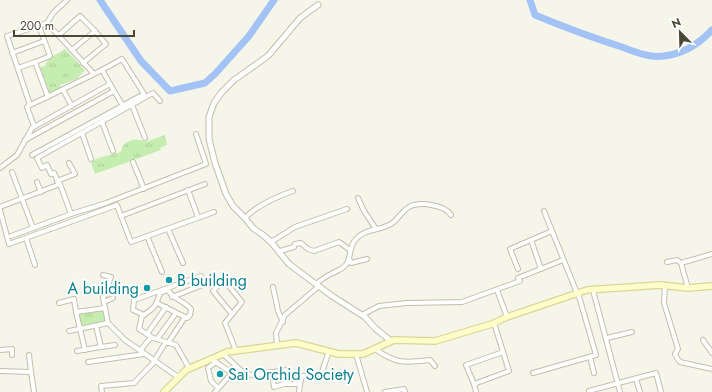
<svg xmlns="http://www.w3.org/2000/svg" width="712" height="392" font-family="Jost,sans-serif">
	<defs>
		<pattern id="grass-tufts" width="24" height="20" patternUnits="userSpaceOnUse"><rect width="24" height="20" fill="#c5edb0"/><path d="M3 7l-1-3M5 7V3M7 7l1-3M15 17l-1-3M17 17v-4M19 17l1-3" fill="none" stroke="#abcd98"/></pattern>
	</defs>
	<rect width="100%" height="100%" fill="#f6f5ea"/>
	<g fill="url(#grass-tufts)">
		<path d="M65,49L85,70L77,79L60,85L61,88L50,94L40,67L45,66C49,55 57,55 65,49Z"/>
		<path d="M165,135L167,145L160,148L161,150L95,174L91,163C97,156 109,156 118,153C122,152 121,149 123,146C129,138 138,139 146,142Z"/>
		<path d="M103,309L105,321L82,327L79,312Z"/>
	</g>
	<g fill="none" stroke-linecap="round" stroke-linejoin="round">
		<g stroke="#a3c2f6" stroke-width="7">
			<path d="M100,0L141,61L170,91L205,83L215,74L249,36L274,0"/>
			<path d="M530,0L535,15C564,27 593,38 622,47C635,52 650,58 664,56C683,54 699,44 712,30"/>
		</g>
		<g stroke="#c2bfab" stroke-width="6">
			<g id="minor">
				<path d="M47,23L53,13L67,0"/>
				<path d="M39,26L50,56L35,62L48,97"/>
				<path d="M59,35L80,16L95,31"/>
				<path d="M72,50L95,31L106,44L83,63"/>
				<path d="M12,53L44,41"/>
				<path d="M18,68L35,62"/>
				<path d="M63,90L72,106"/>
				<path d="M114,91L123,106"/>
				<path d="M30,105L27,107L34,126"/>
				<path d="M132,105L145,138"/>
				<path d="M102,122L113,151"/>
				<path d="M82,133L91,159"/>
				<path d="M25,140L114,91L110,84"/>
				<path d="M32,155L144,94L122,59L102,70"/>
				<path d="M133,162L144,189"/>
				<path d="M0,168L17,155L32,128L110,84L102,70C78,82 54,94 30,105L7,36L47,23L94,74"/>
				<path d="M57,181L75,174L69,163"/>
				<path d="M37,182L41,192"/>
				<path d="M59,184L54,173L51,174L47,165L42,168L37,158L153,93L160,101"/>
				<path d="M188,190L198,217"/>
				<path d="M358,198L364,211L376,229"/>
				<path d="M0,207L60,184L71,214"/>
				<path d="M0,210L9,244L117,205L121,216L205,184"/>
				<path d="M544,211L577,293"/>
				<path d="M121,216L131,242L214,212"/>
				<path d="M245,218C257,205 276,197 293,191"/>
				<path d="M33,228L71,214L106,203L206,164L196,134"/>
				<path d="M168,229L183,263"/>
				<path d="M11,236L33,228L12,172"/>
				<path d="M147,236L162,272"/>
				<path d="M26,238L35,265"/>
				<path d="M531,240L541,269"/>
				<path d="M271,242L295,227L347,209"/>
				<path d="M280,251L294,247L295,244L301,243L308,249L314,251L339,242L350,250"/>
				<path d="M349,258L351,263L367,259"/>
				<path d="M667,262L677,260L681,263"/>
				<path d="M518,269L510,249L552,231"/>
				<path d="M103,275L111,277L103,298L105,308"/>
				<path d="M316,284C321,280 326,276 331,274C336,271 341,270 345,266C352,259 348,247 356,239C365,229 377,231 389,225C398,221 401,211 409,207C419,201 445,205 451,215"/>
				<path d="M665,286L664,303L678,349L675,354L677,358L680,362L712,369"/>
				<path d="M273,287L278,311L283,322"/>
				<path d="M688,288L681,263L712,254"/>
				<path d="M594,289V294L620,392"/>
				<path d="M131,290L135,300"/>
				<path d="M497,290L507,317"/>
				<path d="M172,297L205,284"/>
				<path d="M104,302L113,298"/>
				<path d="M59,303L74,299L76,312"/>
				<path d="M157,303L187,318L190,315L191,309C183,300 174,300 168,290L160,293C156,306 155,308 142,316L139,329L153,338L176,345L189,368"/>
				<path d="M232,314L213,291L224,280L242,302L225,323L236,351"/>
				<path d="M144,315L133,310L134,300L201,276"/>
				<path d="M362,315L379,306L407,303L462,302L520,281L518,278L563,260"/>
				<path d="M96,326L101,347L115,345"/>
				<path d="M69,331L108,323"/>
				<path d="M147,334L166,307"/>
				<path d="M607,338L632,332"/>
				<path d="M157,339L176,313"/>
				<path d="M703,340L712,353"/>
				<path d="M168,343L185,317"/>
				<path d="M277,345L276,333L285,315L319,286"/>
				<path d="M375,349C396,364 405,363 430,360L435,366"/>
				<path d="M0,350L12,349V355"/>
				<path d="M85,350L76,312L105,308L108,323L125,340L178,377"/>
				<path d="M77,351L101,347"/>
				<path d="M140,351L151,337"/>
				<path d="M223,354L245,374L253,375L287,370"/>
				<path d="M356,354L367,392"/>
				<path d="M29,355L31,372"/>
				<path d="M590,357L594,373"/>
				<path d="M211,359L232,373L215,392"/>
				<path d="M154,361L164,345"/>
				<path d="M88,362L144,354"/>
				<path d="M216,362L208,368L211,381L218,388"/>
				<path d="M0,371L31,372L34,392"/>
				<path d="M272,373L274,387L284,384H300L299,392"/>
				<path d="M533,373L596,355L578,293"/>
				<path d="M636,379L640,392"/>
				<path d="M300,384L302,376L315,375L322,372L329,351"/>
				<path d="M474,384L466,365L503,352"/>
				<path d="M589,391L656,373L661,392"/>
				<path d="M102,392L101,386L134,383L155,361"/>
				<path d="M385,392L404,389L405,392"/>
				<path d="M476,392L474,384L509,371L494,323"/>
			</g>
		</g>
		<g stroke="#c2bfab" stroke-width="7">
			<path id="tertiary" d="M318,5L300,18L268,56L234,80L221,93L214,103L209,117V139L215,163L226,194L233,206L245,218L253,228L263,235L271,242L289,264L332,296L365,317L376,329L391,341"/>
		</g>
		<g stroke="#d9d697" stroke-width="8">
			<path id="secondary" d="M164,392L186,370L227,352L296,343L339,354H363L394,340L435,341L492,324L507,317L587,290L660,285L688,288L712,286"/>
		</g>
		<use href="#minor" stroke="#fff" stroke-width="4"/>
		<use href="#tertiary" stroke="#fff" stroke-width="5"/>
		<use href="#secondary" stroke="#fffecb" stroke-width="5.5"/>
	</g>
	<g fill="#0f9aa8" stroke="#fff" stroke-width="1.5">
		<circle cx="169" cy="280" r="4"/>
		<circle cx="147" cy="288" r="4"/>
		<circle cx="220" cy="374" r="4"/>
	</g>
	<g text-anchor="middle" dominant-baseline="central" stroke-width="4" stroke-linejoin="round" paint-order="stroke">
		<g font-size="16" fill="#0d838f" stroke="#fff" text-anchor="start">
			<text x="177" y="280">B building</text>
			<text x="139" y="288" text-anchor="end">A building</text>
			<text x="228" y="374">Sai Orchid Society</text>
		</g>
	</g>
	<g transform="translate(680 32) rotate(337)" stroke="#ffffff" stroke-width="3" paint-order="stroke">
	<path d="M0-3L7 15L0 10L-7 15Z" fill="#4b4737"/>
	<text y="-6" font-size="11" font-weight="bold" text-anchor="middle" fill="#4b4737">N</text>
	</g>
	<path d="M14 30v6h120v-6" fill="none" stroke="#4b4737" stroke-width="2"/>
	<text x="20" y="30" font-size="12" fill="#4b4737" stroke="#ffffff" stroke-width="3" paint-order="stroke">200 m</text>
</svg>
